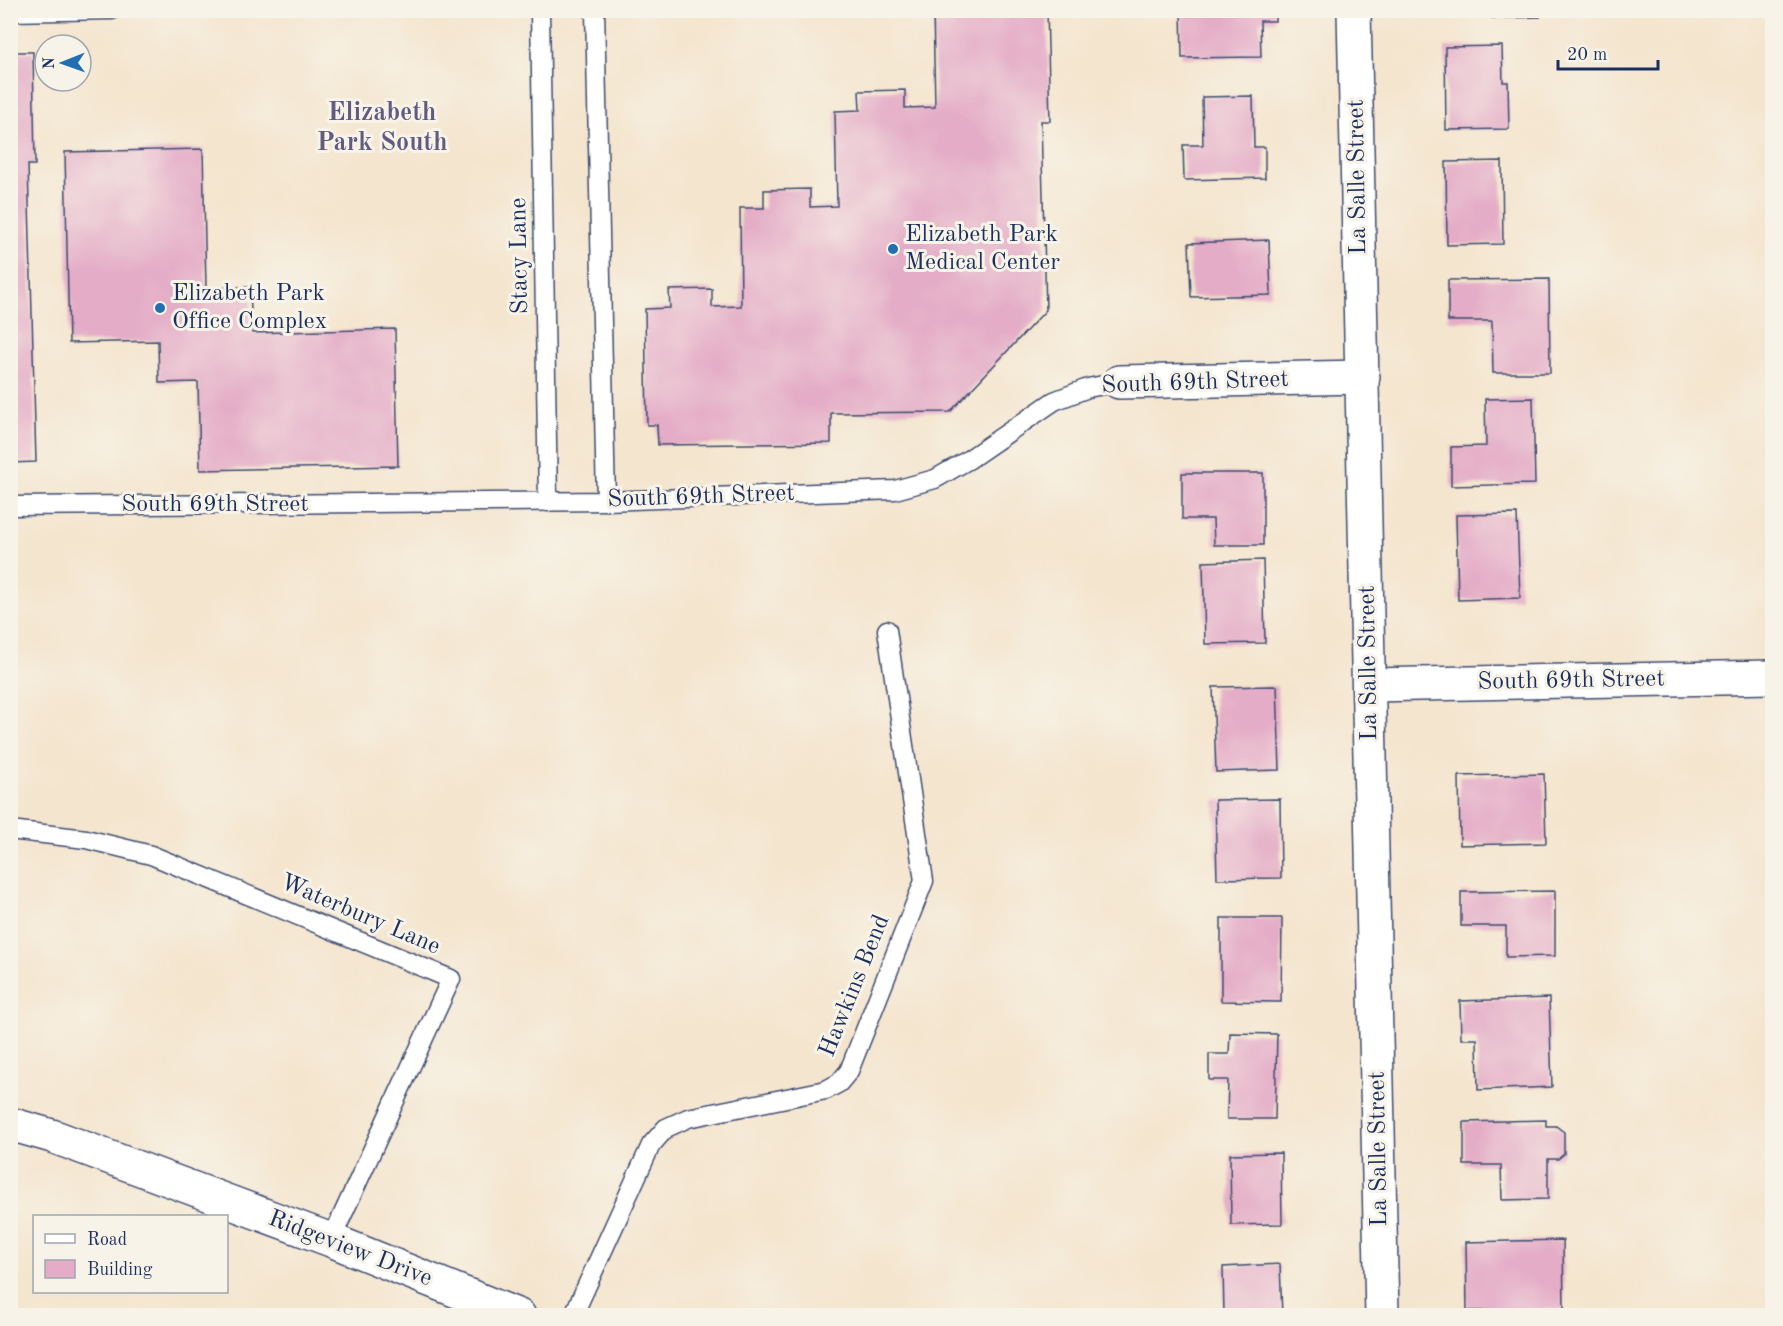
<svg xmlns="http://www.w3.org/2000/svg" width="1783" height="1326" font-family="'Old Standard TT',serif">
	<rect width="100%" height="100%" fill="#f7f3e8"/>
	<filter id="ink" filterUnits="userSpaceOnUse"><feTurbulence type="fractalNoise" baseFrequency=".0167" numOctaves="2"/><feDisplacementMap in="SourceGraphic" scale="12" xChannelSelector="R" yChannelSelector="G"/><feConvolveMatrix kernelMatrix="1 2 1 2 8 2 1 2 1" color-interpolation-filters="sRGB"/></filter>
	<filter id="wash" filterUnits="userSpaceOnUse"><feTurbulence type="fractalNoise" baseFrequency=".008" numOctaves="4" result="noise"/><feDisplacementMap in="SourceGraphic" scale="24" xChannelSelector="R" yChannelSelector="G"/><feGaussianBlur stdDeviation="1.35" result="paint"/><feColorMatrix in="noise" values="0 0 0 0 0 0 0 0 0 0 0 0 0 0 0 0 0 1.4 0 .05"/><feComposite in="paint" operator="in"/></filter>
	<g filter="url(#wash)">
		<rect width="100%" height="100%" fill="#f4e5ce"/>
		<g id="blocks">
			<g fill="#e4acc6">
				<path d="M933,10H1047L1050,121H1041L1046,310L950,412L831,413V443L658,445L657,425H647L645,309L670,308L669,290L712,289V307L741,306L740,208H764V190L810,189V207L837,206L835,111L860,110L859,91L905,90V108L935,107Z"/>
				<path d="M1181,10H1275V21H1260L1261,57L1182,58Z"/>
				<path d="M1492,10H1539L1540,17L1492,18Z"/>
				<path d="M1502,46L1503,82H1508L1509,129L1446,130L1445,47Z"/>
				<path d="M10,52H33L35,165H28L36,462L10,463Z"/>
				<path d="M1253,96L1254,147H1265V178L1184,180L1183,145H1203L1202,97Z"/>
				<path d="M203,149L206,288L250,287L252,333L395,329L398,466L200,470L198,382L159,383L158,341L69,343L65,152Z"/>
				<path d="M1502,161L1503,244L1447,245L1446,162Z"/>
				<path d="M1269,240L1271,295L1191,297L1189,243Z"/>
				<path d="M1549,279L1550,373H1493L1492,321H1448V280Z"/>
				<path d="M1533,398L1535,484L1451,486V447L1486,446L1485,399Z"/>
				<path d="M1182,473H1263V545H1214L1213,519H1182Z"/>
				<path d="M1517,514L1520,598L1458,600L1456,515Z"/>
				<path d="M1263,560L1265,643L1205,644L1203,562Z"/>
				<path d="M1277,686L1280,770L1216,772L1213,687Z"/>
				<path d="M1544,774L1546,843L1460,845L1459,776Z"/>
				<path d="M1280,799L1281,878L1217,879L1215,800Z"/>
				<path d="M1555,891V956L1506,957V926H1461V892Z"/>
				<path d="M1221,918H1282L1281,1002L1221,1001Z"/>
				<path d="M1549,998L1552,1087L1478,1090L1477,1039H1461L1460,1001Z"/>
				<path d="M1230,1033L1277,1034L1275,1119H1227L1228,1080H1209V1054H1229Z"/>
				<path d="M1546,1120V1126H1556L1564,1132V1154L1558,1159H1548V1199L1502,1200L1501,1165H1464V1122Z"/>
				<path d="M1281,1153L1282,1224L1231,1225L1230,1154Z"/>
				<path d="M1563,1240L1564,1309L1467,1311L1466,1242Z"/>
				<path d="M1280,1264L1282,1316H1224L1223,1267Z"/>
			</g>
		</g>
	</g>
	<g filter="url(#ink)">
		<use href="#blocks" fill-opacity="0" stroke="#3c4a6f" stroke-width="1.5"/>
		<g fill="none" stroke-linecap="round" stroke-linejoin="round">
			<g stroke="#3c4a6f" stroke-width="21">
				<g id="lane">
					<path d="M540,10L548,502"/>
					<path d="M595,10L606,501"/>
					<path d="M10,12L112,10"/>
					<path d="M10,506L606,501L895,490L935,479L968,460L1054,401L1088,388L1119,382"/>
					<path d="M10,830L86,839L151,855L451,979L331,1240"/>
					<path d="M573,1316L651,1145L666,1128L688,1118L826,1090L839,1083L849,1071L924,881L887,630"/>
				</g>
			</g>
			<g stroke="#3c4a6f" stroke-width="36">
				<g id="street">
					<path d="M1354,10L1382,1316"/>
					<path d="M1119,382L1363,377"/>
					<path d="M1370,685L1772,677"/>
					<path d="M10,1124L52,1136L331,1240L519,1316"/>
				</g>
			</g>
			<use href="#lane" stroke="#fff" stroke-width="18"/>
			<use href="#street" stroke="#fff" stroke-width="33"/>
		</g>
	</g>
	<g fill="#1f6fb2" stroke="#f7f3e8" stroke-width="2">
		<circle cx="893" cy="249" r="6"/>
		<circle cx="160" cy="308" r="6"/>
	</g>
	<g text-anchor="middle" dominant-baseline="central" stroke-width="6" stroke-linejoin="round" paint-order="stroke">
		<g font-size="24" fill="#1b2f5e" stroke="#f7f3e8">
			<text transform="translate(1358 177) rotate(-91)">La Salle Street</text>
			<text transform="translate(520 256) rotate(-91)">Stacy Lane</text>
			<text transform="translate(1195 383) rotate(-2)">South 69th Street</text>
			<text transform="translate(701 497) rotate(-2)">South 69th Street</text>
			<text x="215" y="505">South 69th Street</text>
			<text transform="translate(1369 663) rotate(-91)">La Salle Street</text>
			<text transform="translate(1571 681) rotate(-1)">South 69th Street</text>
			<text transform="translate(360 915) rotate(23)">Waterbury Lane</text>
			<text transform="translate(855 986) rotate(-68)">Hawkins Bend</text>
			<text transform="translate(1379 1149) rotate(-91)">La Salle Street</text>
			<text transform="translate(350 1249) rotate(21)">Ridgeview Drive</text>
		</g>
		<g font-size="24" fill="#1b2f5e" stroke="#f7f3e8" text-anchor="start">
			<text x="905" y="235">Elizabeth Park<tspan x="905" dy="28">Medical Center</tspan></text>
			<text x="172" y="294">Elizabeth Park<tspan x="172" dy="28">Office Complex</tspan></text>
		</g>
		<g font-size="26" font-weight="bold" fill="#615b82" stroke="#f7f3e8">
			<text x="382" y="113">Elizabeth<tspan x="382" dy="30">Park South</tspan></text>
		</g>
	</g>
	<rect width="1783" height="1326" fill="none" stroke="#f7f3e8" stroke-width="36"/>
	<rect x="33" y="1215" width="195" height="78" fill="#f7f3e8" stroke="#9fa5b1" stroke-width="1.5"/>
	<rect x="45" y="1234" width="30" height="9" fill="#ffffff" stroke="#9fa5b1" stroke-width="1.5"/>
	<text x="87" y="1245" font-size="18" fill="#1b2f5e">Road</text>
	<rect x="45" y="1260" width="30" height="18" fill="#e4acc6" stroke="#9fa5b1" stroke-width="1.5"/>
	<text x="87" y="1275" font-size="18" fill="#1b2f5e">Building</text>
	<g transform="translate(63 63) rotate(269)"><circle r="28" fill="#f7f3e8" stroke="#9fa5b1" stroke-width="1.5"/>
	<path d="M0-4.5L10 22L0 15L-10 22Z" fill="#1f6fb2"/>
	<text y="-9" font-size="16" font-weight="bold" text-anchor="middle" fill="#1b2f5e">N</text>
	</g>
	<path d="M1558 60v9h100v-9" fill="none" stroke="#1b2f5e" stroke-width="3"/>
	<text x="1567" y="60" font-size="18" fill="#1b2f5e" stroke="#f7f3e8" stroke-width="4.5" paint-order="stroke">20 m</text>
</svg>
